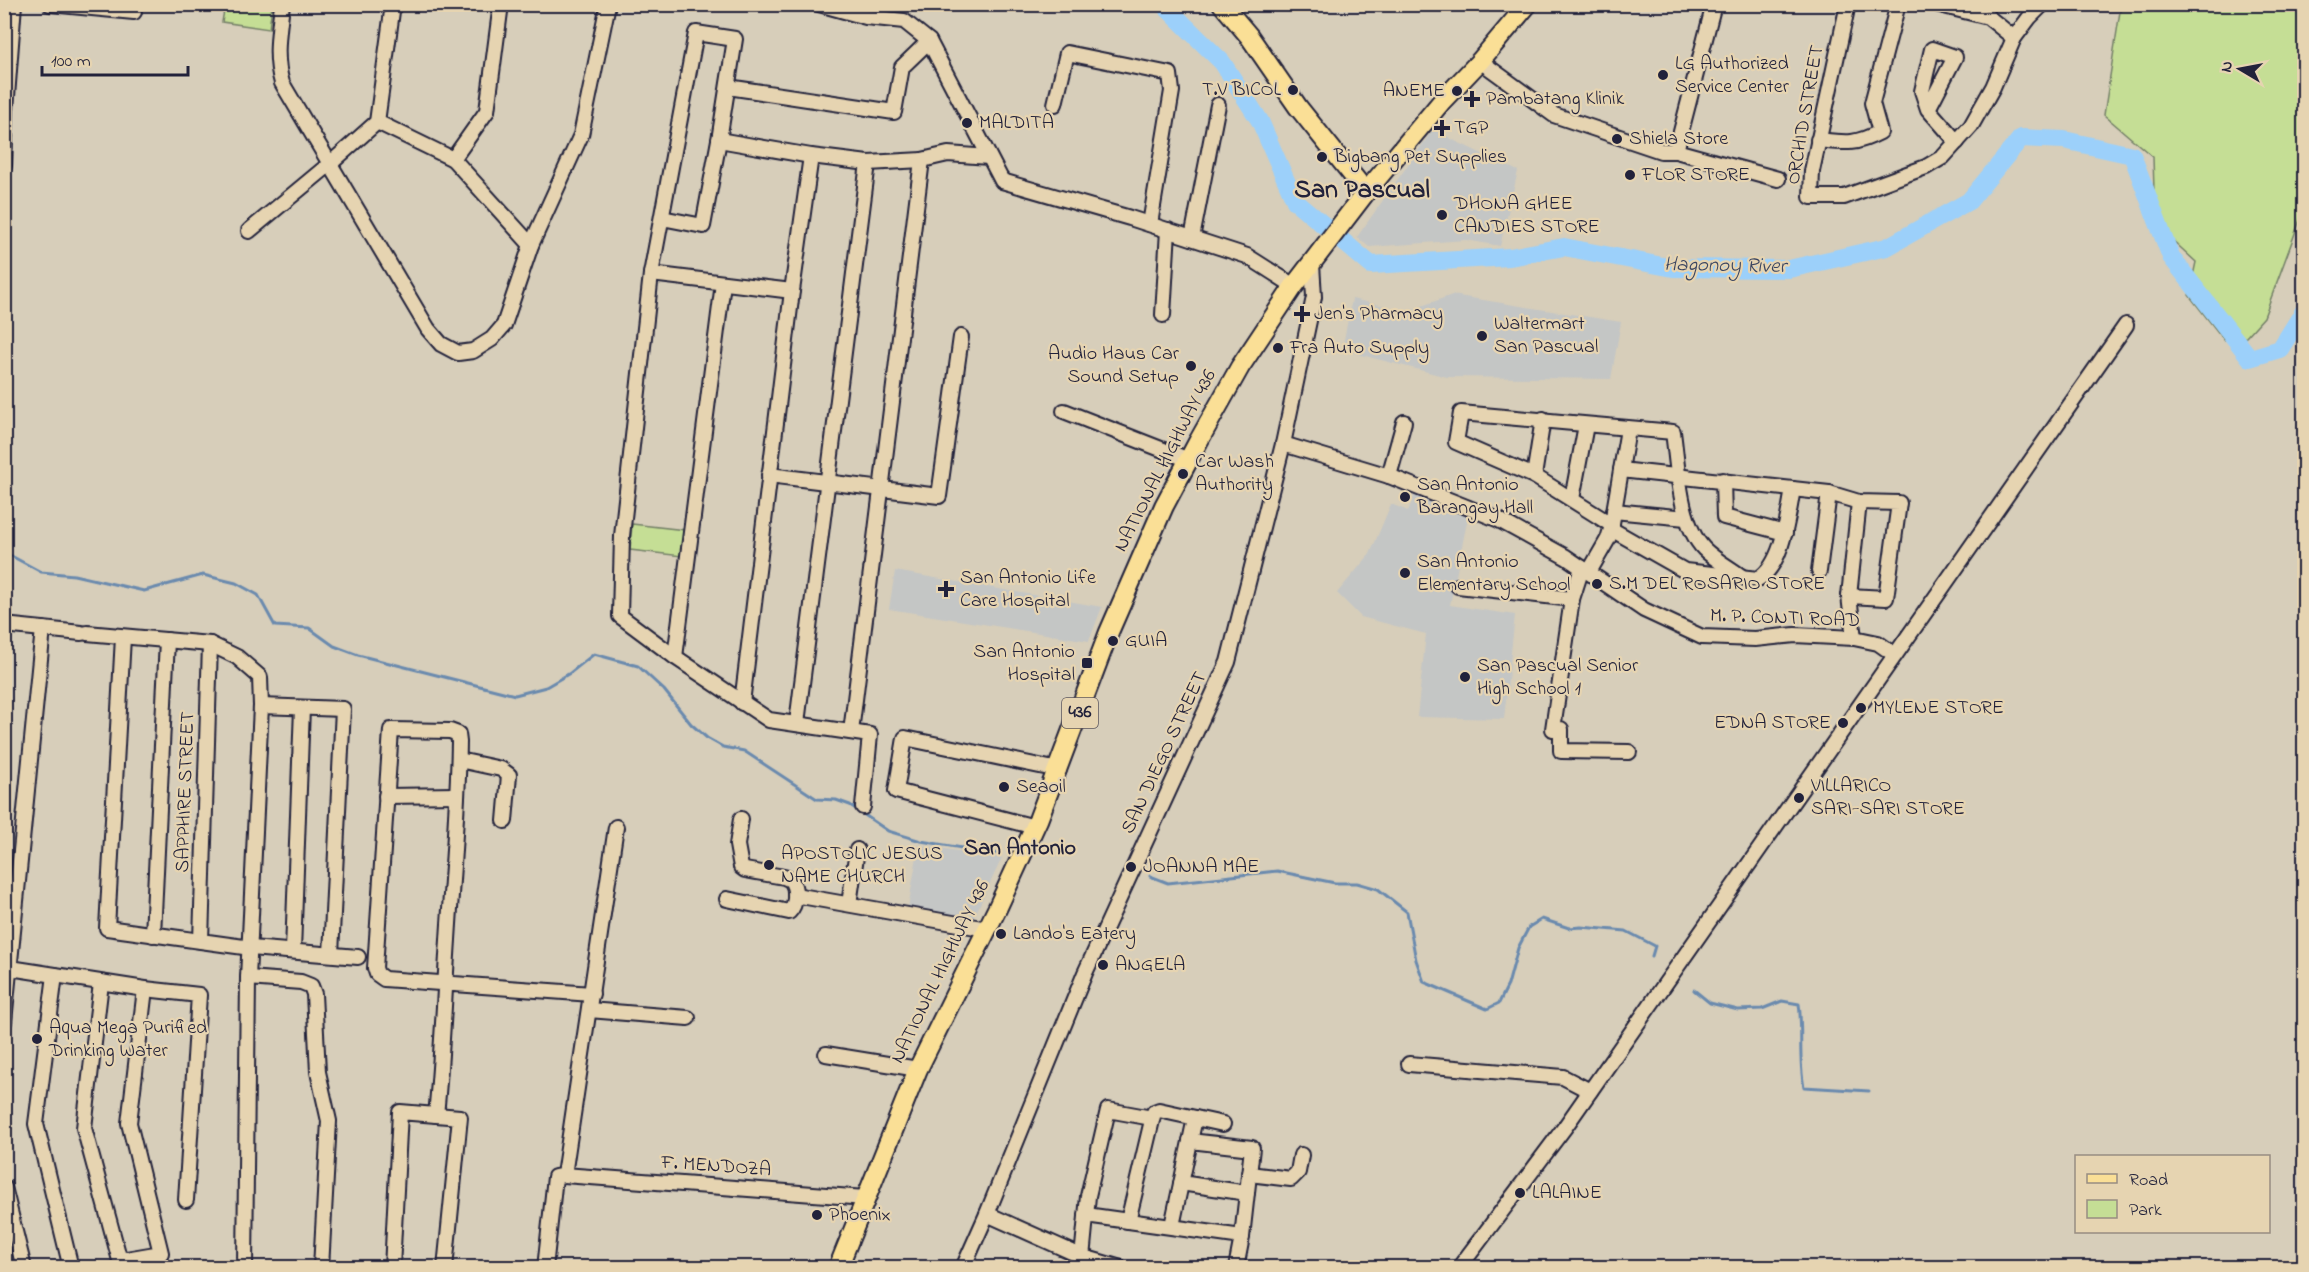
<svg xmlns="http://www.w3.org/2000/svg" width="2309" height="1272" font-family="'Indie Flower',sans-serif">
	<rect width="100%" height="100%" fill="#d7ceba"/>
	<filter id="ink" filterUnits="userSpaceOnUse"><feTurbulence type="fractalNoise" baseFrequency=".0167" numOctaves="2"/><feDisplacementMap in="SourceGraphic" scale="12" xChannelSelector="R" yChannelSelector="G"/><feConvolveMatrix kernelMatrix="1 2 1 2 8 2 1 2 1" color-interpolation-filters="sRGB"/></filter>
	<g filter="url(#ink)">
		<g fill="#c4c6c5">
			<path d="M1434,128L1453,140L1518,171L1500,246L1466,240L1369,247L1357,237Z"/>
			<path d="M1452,295L1621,322L1611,379L1447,377L1342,350L1352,299L1408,311Z"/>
			<path d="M1417,490L1469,512L1450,605L1515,615L1504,719L1417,717L1426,634L1361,617L1337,593L1370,554L1391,504L1408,511Z"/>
			<path d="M895,571L1102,607L1089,641L889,609Z"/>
			<path d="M919,845L1002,858L973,919L908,908Z"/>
		</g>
		<g fill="#c5de95" stroke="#748068" stroke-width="1.5">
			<path d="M225,5H272L269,29L222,22Z"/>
			<path d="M2121,5H2304V209L2264,317L2246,337L2224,340L2189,295L2196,262L2155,224L2153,157L2104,115Z"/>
			<path d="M632,524L685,530L682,556L630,550Z"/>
		</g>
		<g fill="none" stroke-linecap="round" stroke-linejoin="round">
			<g stroke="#6b8aae" stroke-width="3">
				<path d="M4,552L41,572L74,575L144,591L203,575L236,583L258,595L275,626L309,628L334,646L358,655L515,695L546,687L570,673L594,654L638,666L664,690L691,724L707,738L723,747L744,751L817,799L836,800L850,805L888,831L921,841L997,854"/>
				<path d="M1150,876L1168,883L1277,871L1335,883H1357L1378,889L1407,912L1416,960L1424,982L1487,1009L1499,1003L1508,985L1518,948L1529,927L1542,919L1569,928L1581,927L1626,931L1655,946L1652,956"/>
				<path d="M1694,990L1710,1003L1738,1010L1762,1009L1782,1001L1799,1004C1803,1032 1798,1059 1804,1087L1869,1091"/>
			</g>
			<path stroke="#9cd0fa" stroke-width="18" d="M1163,4L1222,62L1260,121L1295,201L1371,265L1510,257L1564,247L1673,268L1789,269L1887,247L1969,201L2021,138L2064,140L2132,155L2171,257L2250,358L2280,349L2304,311"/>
			<g stroke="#22223b" stroke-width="18">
				<g id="minor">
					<path d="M50,4L134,12"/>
					<path d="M282,4C279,32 274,56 282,83L428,329L441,344L458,353L473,351L492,339L504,325L531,245L581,135L608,4"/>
					<path d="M819,4L866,17L904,21L929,41L1002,181L1130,218L1247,256L1294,286"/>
					<path d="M1848,4L1812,171L1811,197H1844L1926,167L1943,157L1971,126L1993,87L2014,38L2029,18L2043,4"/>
					<path d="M1936,4L1988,17L2014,38"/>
					<path d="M1480,61L1554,115L1661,151H1676L1778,179"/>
					<path d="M728,87L894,112L902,67L929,41"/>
					<path d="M1055,104L1067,53L1170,74L1172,91L1150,224"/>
					<path d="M1928,109L1955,57L1932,49L1922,91L1928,109L1957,142"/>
					<path d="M377,122L453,159L531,245"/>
					<path d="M719,140L811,156L868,163L922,160L948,154L989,157"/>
					<path d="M1818,140C1846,143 1855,145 1880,132L1872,103L1898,4"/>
					<path d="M1676,151L1714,4"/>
					<path d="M453,159L487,111L501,4"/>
					<path d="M4,166L6,110L14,4"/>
					<path d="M662,218L703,226L719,140L735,39L696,33L651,274L622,536L620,616L675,657L769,720L870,735L863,807"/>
					<path d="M249,231L331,163L377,122L393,4"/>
					<path d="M1192,238L1218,105"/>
					<path d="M651,274L792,291"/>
					<path d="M1163,315L1168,230"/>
					<path d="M1064,411L1189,460"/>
					<path d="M1283,444L1389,476L1499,520L1566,557L1644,610L1702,637L1755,639L1795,635L1854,638L1878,643L1895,655"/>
					<path d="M1621,470L1829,493L1859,502L1899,503L1886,598L1849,596"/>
					<path d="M769,475L939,496L961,337"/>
					<path d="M1389,476L1404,422"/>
					<path d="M1534,476L1543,419"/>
					<path d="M1723,480L1724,517L1785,533"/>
					<path d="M1572,499L1586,425"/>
					<path d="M1614,511L1686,518"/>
					<path d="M1612,525L1534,476L1456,442L1461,413L1673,432C1678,467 1679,523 1704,549C1715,560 1730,568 1742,577"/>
					<path d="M1611,529L1685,571L1758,579C1783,565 1788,515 1793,489"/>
					<path d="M1582,568L1572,599L1553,729H1561V751L1629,752"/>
					<path d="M1819,571L1829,493"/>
					<path d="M1589,572L1608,539L1611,529L1628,429"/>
					<path d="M1458,586L1572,599"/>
					<path d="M4,625L81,633"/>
					<path d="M87,633L210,644L237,657L260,677L261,706L248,978L245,1268"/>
					<path d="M123,637L107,928L251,948L358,957"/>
					<path d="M1854,638L1849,596L1859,502"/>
					<path d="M675,657L723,283"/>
					<path d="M742,703L792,291L811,156"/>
					<path d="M261,706L343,709L331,954"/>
					<path d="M797,723L868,163"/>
					<path d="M851,732L922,160"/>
					<path d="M459,760L501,769L509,775L505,821"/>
					<path d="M386,796L457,795"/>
					<path d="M1035,827L896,791L905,738L1059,770"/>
					<path d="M795,895L987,929"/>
					<path d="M727,899L789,912C797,904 797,889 791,880L784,877L745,870L741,867L737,845L741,819"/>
					<path d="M849,904L857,850"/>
					<path d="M153,935L167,640"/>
					<path d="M201,941L210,644"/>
					<path d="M293,951L302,708"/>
					<path d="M4,967L145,989L199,995L186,1200"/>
					<path d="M55,975L36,1124L71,1268"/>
					<path d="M248,978L301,982L311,986L314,994L318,1072L329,1121L321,1268"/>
					<path d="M101,983L84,1128L122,1268"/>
					<path d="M589,1010L688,1018"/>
					<path d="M4,1022L43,629"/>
					<path d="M826,1054L918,1069"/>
					<path d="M1409,1064L1563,1077L1590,1091"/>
					<path d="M436,1115C442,1057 444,999 448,940C452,874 458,809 459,742L458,734L450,731L391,730L375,968L377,974L384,979L592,994"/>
					<path d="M1190,1141L1252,1148L1242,1237L1236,1268"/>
					<path d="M1249,1174L1291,1179L1298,1172L1301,1155"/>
					<path d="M564,1175L865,1198"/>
					<path d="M1181,1183L1247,1193"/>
					<path d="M4,1187L24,1268"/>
					<path d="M987,1214L1083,1257L1121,1268"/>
					<path d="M1086,1215L1242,1237"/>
					<path d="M1128,1221L1154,1112L1159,1110L1223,1124"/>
					<path d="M1172,1226L1195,1118"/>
					<path d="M120,1260L161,1253L129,1123L145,989"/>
					<path d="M392,1268L400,1112L460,1117L445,1268"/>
					<path d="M545,1268L555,1177L564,1175L616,827"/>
					<path d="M963,1268L987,1214L1085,973L1228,662L1283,444L1314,297L1312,264"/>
					<path d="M1081,1268L1088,1196L1108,1110L1152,1118"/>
					<path d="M1459,1268L1565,1127L2126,325"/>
				</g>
			</g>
			<g stroke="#22223b" stroke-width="22">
				<g id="major">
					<path d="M1222,4L1249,36L1298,107L1366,192"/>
					<path d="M838,1268L918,1069L997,909L1038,820L1109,632L1164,506L1198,442L1240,367L1294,286L1366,192L1442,101L1480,61L1528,4"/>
				</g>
			</g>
			<use href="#minor" stroke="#e6d4b1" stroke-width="14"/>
			<use href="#major" stroke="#fadf96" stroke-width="18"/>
		</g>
	</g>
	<g fill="#22223b" stroke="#e6d4b1" stroke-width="2">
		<circle cx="1663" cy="75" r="6"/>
		<circle cx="1293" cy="90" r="6"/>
		<circle cx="1457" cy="91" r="6"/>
		<path d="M1469 90h6v6h6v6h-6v6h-6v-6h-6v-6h6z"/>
		<circle cx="967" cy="123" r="6"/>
		<path d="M1439 119h6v6h6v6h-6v6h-6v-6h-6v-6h6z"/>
		<circle cx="1617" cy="139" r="6"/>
		<circle cx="1322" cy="157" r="6"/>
		<circle cx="1630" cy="175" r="6"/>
		<circle cx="1442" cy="215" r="6"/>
		<path d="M1299 305h6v6h6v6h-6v6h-6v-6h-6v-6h6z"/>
		<circle cx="1482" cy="336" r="6"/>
		<circle cx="1278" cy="348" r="6"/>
		<circle cx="1191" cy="366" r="6"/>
		<circle cx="1183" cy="474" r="6"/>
		<circle cx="1405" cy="497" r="6"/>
		<circle cx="1405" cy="573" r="6"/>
		<circle cx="1597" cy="584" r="6"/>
		<path d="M943 580h6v6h6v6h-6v6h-6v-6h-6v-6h6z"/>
		<circle cx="1113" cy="641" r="6"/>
		<rect x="1081" y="657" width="12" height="12" rx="3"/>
		<circle cx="1465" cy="677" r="6"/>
		<circle cx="1861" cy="708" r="6"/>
		<circle cx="1843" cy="723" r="6"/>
		<circle cx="1004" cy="787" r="6"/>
		<circle cx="1799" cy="798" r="6"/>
		<circle cx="769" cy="865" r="6"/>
		<circle cx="1131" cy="867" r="6"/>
		<circle cx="1001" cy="934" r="6"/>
		<circle cx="1103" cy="965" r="6"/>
		<circle cx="37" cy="1039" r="6"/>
		<circle cx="1520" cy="1193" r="6"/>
		<circle cx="817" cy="1215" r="6"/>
	</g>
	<g text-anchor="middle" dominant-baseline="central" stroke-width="4.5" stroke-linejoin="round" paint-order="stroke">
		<rect fill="#e6d4b1" stroke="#5d575e" stroke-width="1.5" x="1062" y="698" width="36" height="30" rx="4.5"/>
		<g font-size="18" font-weight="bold" fill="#22223b">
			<text x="1080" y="713">436</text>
		</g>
		<g font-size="20" fill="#22223b" stroke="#e6d4b1" text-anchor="start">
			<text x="1675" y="64">LG Authorized<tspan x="1675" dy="23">Service Center</tspan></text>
			<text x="1281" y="90" text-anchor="end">T.V BICOL</text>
			<text x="1445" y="91" text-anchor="end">ANEME</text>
			<text x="1486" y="99">Pambatang Klinik</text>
			<text x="979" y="123">MALDITA</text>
			<text x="1454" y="128">TGP</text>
			<text x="1629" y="139">Shiela Store</text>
			<text x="1334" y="157">Bigbang Pet Supplies</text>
			<text x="1642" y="175">FLOR STORE</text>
			<text x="1454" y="204">DHONA GHEE<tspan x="1454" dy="23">CANDIES STORE</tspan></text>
			<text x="1314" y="314">Jen's Pharmacy</text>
			<text x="1494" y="324">Waltermart<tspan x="1494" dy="23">San Pascual</tspan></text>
			<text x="1290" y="348">Fra Auto Supply</text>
			<text x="1179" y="354" text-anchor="end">Audio Haus Car<tspan x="1179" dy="23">Sound Setup</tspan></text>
			<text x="1195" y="462">Car Wash<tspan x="1195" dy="23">Authority</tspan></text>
			<text x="1417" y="485">San Antonio<tspan x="1417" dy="23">Barangay Hall</tspan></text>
			<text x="1417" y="562">San Antonio<tspan x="1417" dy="23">Elementary School</tspan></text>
			<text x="960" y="578">San Antonio Life<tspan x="960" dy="23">Care Hospital</tspan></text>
			<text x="1609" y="584">S.M DEL ROSARIO STORE</text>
			<text x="1125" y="641">GUIA</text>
			<text x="1075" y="652" text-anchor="end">San Antonio<tspan x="1075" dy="23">Hospital</tspan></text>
			<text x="1477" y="666">San Pascual Senior<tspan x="1477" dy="23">High School 1</tspan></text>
			<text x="1873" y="708">MYLENE STORE</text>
			<text x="1831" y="723" text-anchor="end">EDNA STORE</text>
			<text x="1811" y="786">VILLARICO<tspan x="1811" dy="23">SARI-SARI STORE</tspan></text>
			<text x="1016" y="787">Seaoil</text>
			<text x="781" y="854">APOSTOLIC JESUS<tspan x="781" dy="23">NAME CHURCH</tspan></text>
			<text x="1143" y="867">JOANNA MAE</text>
			<text x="1013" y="934">Lando's Eatery</text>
			<text x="1115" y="965">ANGELA</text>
			<text x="49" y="1028">Aqua Mega Purified<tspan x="49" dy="23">Drinking Water</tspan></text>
			<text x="1532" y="1193">LALAINE</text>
			<text x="829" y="1215">Phoenix</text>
		</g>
		<g font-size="20" fill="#22223b" stroke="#e6d4b1">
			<text transform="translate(1806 115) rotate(-80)">ORCHID STREET</text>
			<text transform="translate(1166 461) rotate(-63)">NATIONAL HIGHWAY 436</text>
			<text transform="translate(1785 619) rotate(2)">M. P. CONTI ROAD</text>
			<text transform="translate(1165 753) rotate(-65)">SAN DIEGO STREET</text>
			<text transform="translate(186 792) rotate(-88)">SAPPHIRE STREET</text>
			<text transform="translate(941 972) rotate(-64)">NATIONAL HIGHWAY 436</text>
			<text transform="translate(716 1167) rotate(4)">F. MENDOZA</text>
		</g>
		<g font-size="21" font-style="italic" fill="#3a4561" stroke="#e6d4b1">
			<text transform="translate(1725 266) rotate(1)">Hagonoy River</text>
		</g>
		<g font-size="22" font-weight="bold" fill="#22223b" stroke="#e6d4b1">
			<text x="1020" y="849">San Antonio</text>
		</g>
		<g font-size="26" font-weight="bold" fill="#22223b" stroke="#e6d4b1">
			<text x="1362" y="191">San Pascual</text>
		</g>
	</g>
	<rect width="2309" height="1272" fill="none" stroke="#e6d4b1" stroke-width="24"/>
	<rect x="12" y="12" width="2285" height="1248" fill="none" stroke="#22223b" stroke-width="2" filter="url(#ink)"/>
	<rect x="2075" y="1155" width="195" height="78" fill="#e6d4b1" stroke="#988d82" stroke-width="1.5"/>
	<rect x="2087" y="1174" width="30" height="9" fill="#fadf96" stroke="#988d82" stroke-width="1.5"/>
	<text x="2129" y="1185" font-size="18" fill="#22223b">Road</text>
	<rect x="2087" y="1200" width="30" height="18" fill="#c5de95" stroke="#988d82" stroke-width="1.5"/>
	<text x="2129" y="1215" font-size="18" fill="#22223b">Park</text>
	<g transform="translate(2240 69) rotate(280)" stroke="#e6d4b1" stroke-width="4.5" paint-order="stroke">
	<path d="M0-4.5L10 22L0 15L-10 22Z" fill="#22223b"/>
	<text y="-9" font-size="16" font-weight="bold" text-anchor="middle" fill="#22223b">N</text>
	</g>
	<path d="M42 66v9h146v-9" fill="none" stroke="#22223b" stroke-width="3"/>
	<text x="51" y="66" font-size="18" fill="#22223b" stroke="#e6d4b1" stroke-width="4.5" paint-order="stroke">100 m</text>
</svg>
